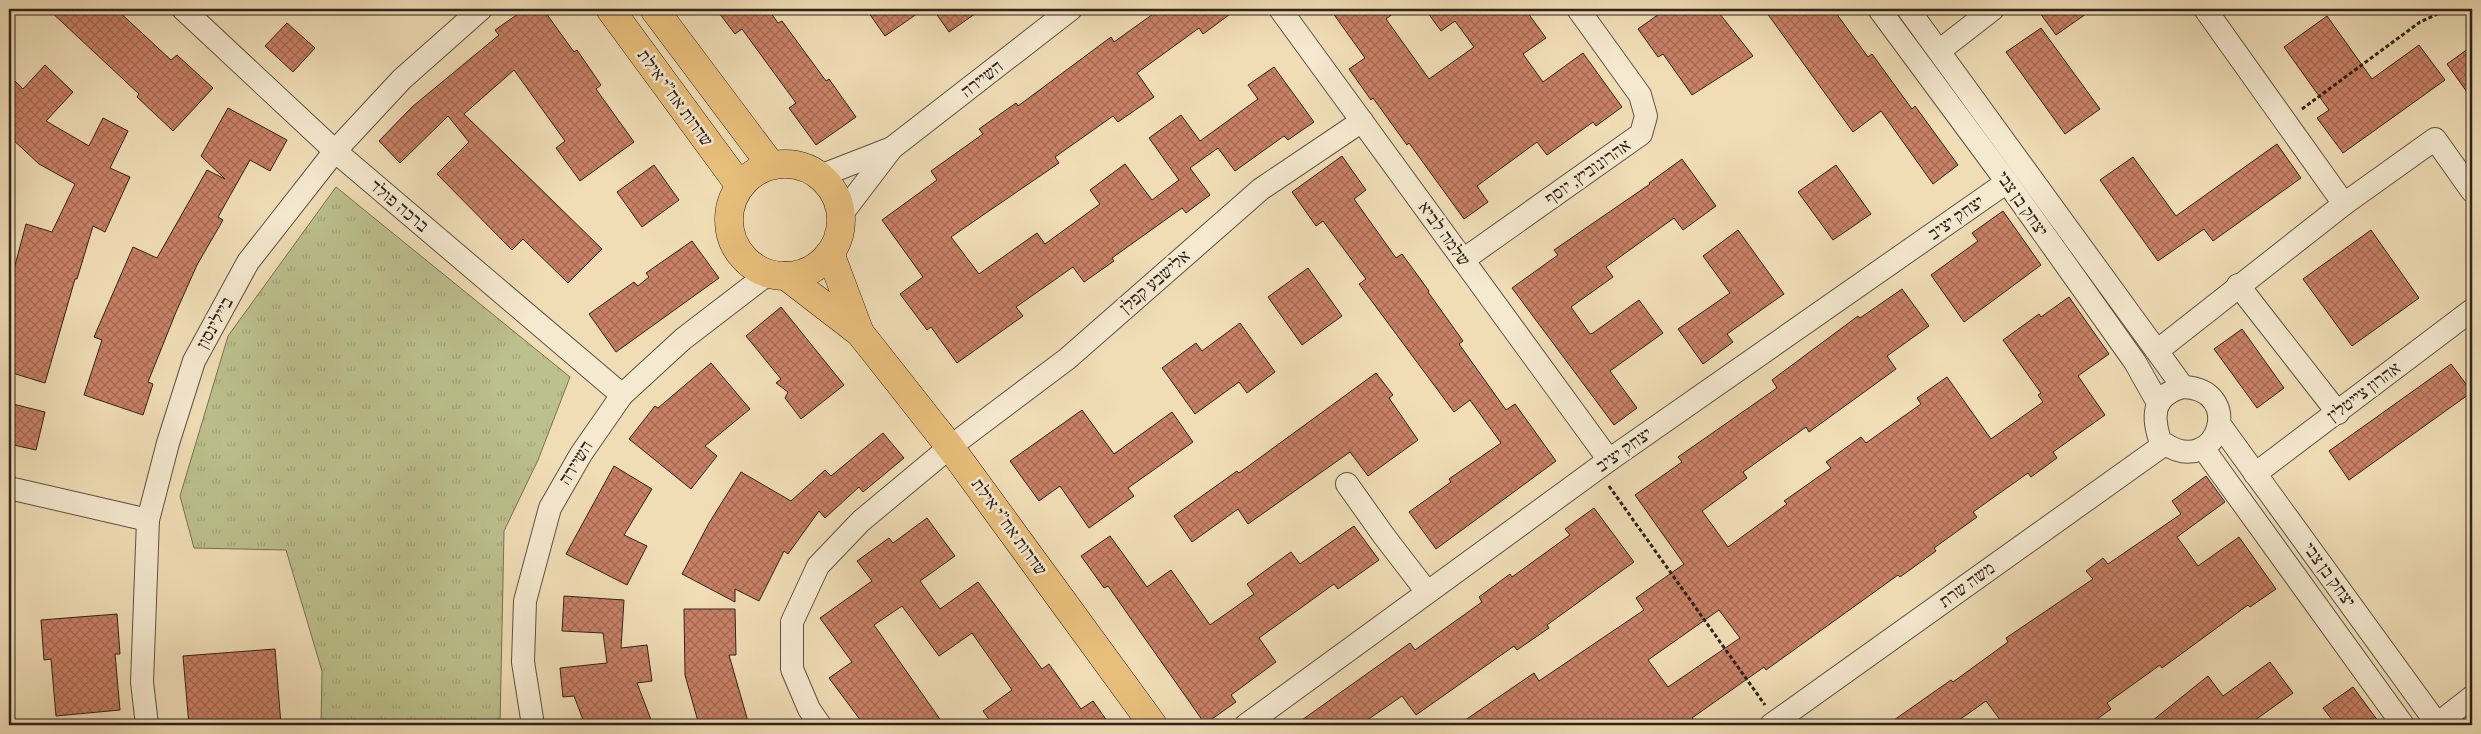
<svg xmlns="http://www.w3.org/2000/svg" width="2481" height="734" font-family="'IM FELL French Canon','Frank Ruhl Libre',serif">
	<defs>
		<pattern id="park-tufts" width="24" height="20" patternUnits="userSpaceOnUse" patternTransform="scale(1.25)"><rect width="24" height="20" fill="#bcc08c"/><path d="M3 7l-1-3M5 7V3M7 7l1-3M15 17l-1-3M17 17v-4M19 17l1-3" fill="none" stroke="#a2a578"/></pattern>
		<pattern id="building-cross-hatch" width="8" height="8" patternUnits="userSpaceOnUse" patternTransform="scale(1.25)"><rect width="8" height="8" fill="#c98166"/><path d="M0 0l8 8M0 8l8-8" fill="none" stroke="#a46953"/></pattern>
	</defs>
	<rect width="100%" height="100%" fill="#f0ddb6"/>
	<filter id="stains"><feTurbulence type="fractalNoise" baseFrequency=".004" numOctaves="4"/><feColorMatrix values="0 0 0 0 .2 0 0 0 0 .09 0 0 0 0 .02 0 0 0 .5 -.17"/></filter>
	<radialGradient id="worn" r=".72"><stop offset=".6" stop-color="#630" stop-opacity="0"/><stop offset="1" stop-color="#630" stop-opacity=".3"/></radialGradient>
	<path fill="url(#park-tufts)" stroke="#767254" d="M336,187L570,377L538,460L504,531L500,725H321L322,671L286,550L194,548L180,496L228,336Z"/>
	<g fill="url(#building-cross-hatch)" stroke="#2f231b" fill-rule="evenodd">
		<path d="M48,9H116L171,60L177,55L213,88L173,131L137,97L139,94Z"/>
		<path d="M525,9H543L574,52L577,50L601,85L596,89L634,142L580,181L556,148L565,141L514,70L464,114L602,249L568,283L523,239L512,250L437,174L469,142L448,116L400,163L379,141L412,107L499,35L495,30Z"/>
		<path d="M716,9H768L778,23L782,21L826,81L829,79L856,117L816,145L789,108L796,103L742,29L735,34Z"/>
		<path d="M866,9H924L885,36Z"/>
		<path d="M933,9H982L949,32Z"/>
		<path d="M1160,9H1237L1203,34L1199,28L1137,73L1154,97L1118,122L1113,116L1055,157L1059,163L951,237L979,274L1037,233L1045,244L1100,204L1090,190L1125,164L1152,200L1179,180L1149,138L1181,115L1200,141L1258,99L1248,85L1274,67L1314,122L1288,140L1284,136L1235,171L1218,148L1190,168L1210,195L1186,213L1182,208L1112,258L1114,261L1084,282L1073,267L1016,307L1023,316L957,363L931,327L927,330L900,294L923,277L882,220L937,180L931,171L983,134L979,129L1016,103L1018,106L1111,37L1114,42Z"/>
		<path d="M1330,9H1399L1386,19L1429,79L1474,47L1455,21L1441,31L1425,9H1525L1546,38L1523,54L1543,82L1583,53L1622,107L1596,126L1593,122L1547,155L1537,142L1477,186L1488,202L1464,219L1409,143L1407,145L1373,98L1371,100L1349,69L1365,58Z"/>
		<path d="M1666,9H1716L1753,56L1692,95L1663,54L1658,57L1638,29Z"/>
		<path d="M1764,9H1833L1868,57L1872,54L1912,109L1915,106L1958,165L1933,184L1881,111L1853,132Z"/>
		<path d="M2037,9H2093L2056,35Z"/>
		<path d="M2327,16L2372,79L2419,45L2445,80L2343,153L2317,118L2329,110L2284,47Z"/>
		<path d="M287,23L315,48L293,72L265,46Z"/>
		<path d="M2041,28L2100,109L2065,134L2006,52Z"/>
		<path d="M2472,46V99L2447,64Z"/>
		<path d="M45,65L73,92L46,121L89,146L103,118L128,131L110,168L130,177L105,232L93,226L77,279H75L45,383L9,372V288L26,224L52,232L75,184L39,164L9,136V75L23,89Z"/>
		<path d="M228,108L287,140L270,171L250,160L218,217L223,220L197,265L176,312L148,382L153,384L143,415L84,395L102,340L94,337L133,247L157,258L207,170L225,179L201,156Z"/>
		<path d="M2277,144L2301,178L2213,241L2204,229L2158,261L2100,180L2133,157L2176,216Z"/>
		<path d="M1342,156L1366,190L1354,199L1396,258L1402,254L1429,291L1428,292L1463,341L1459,344L1506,410L1515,404L1556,461L1436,549L1409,512L1451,482L1449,479L1501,443L1470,400L1454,412L1359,284L1366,279L1323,221L1316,226L1292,192Z"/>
		<path d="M1682,159L1716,206L1683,230L1674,218L1606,267L1613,277L1571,307L1590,334L1593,333L1639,300L1663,333L1610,371L1637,408L1614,425L1512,288L1558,255L1554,250L1650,184L1649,183Z"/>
		<path d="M654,165L679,200L642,227L617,192Z"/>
		<path d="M1836,165L1871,214L1833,240L1798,192Z"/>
		<path d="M2003,211L2041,265L1964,322L1931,275L1978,241L1972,233Z"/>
		<path d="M1738,230L1784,294L1727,334L1733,342L1703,364L1678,329L1730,293L1703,256Z"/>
		<path d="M2371,230L2419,298L2352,346L2303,279Z"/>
		<path d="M692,241L719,278L616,352L589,314L634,282L638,286L649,277L646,273Z"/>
		<path d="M1308,268L1342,316L1302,345L1268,297Z"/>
		<path d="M1902,289L1929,326L1887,356L1896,369L1809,432L1806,427L1743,472L1747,478L1702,511L1728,547L1787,504L1784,501L1831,468L1826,462L1861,437L1866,443L1921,404L1917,398L1947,377L1991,439L2043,402L2038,395L2041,393L2003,340L2039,314L2041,317L2069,297L2109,354L2078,376L2105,415L2053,452L2057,458L2031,477L2028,473L1973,512L1977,517L1934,548L1936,551L1900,577L1898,575L1766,670L1764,667L1692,718L1698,725H1458L1534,673L1539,681L1644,610L1636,598L1684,564L1635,495L1682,462L1678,457L1777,388L1772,380L1858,316L1860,318ZM1719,610L1740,638L1668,687L1648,660Z"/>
		<path d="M781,307L844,385L801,419L785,398L788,392L776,383L781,379L746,336Z"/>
		<path d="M1240,323L1275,372L1247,393L1239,382L1195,414L1162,368L1196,343L1202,351Z"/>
		<path d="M2242,329L2284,388L2257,408L2214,349Z"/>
		<path d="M711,363L750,409L705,446L717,456L691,489L629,439L655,406L658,408Z"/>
		<path d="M2451,364L2472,392L2349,480L2329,451Z"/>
		<path d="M1376,373L1393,395L1389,398L1418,440L1368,476L1350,452L1248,524L1238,509L1192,542L1174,516L1237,471L1239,473Z"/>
		<path d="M9,403L45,412L36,450L9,444Z"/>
		<path d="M1082,410L1114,454L1172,412L1193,442L1128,488L1134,496L1089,528L1060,486L1039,501L1010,461Z"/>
		<path d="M883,433L904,458L863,492L859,487L825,518L819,511L788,554L784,551L759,601L735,589V602L682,574L709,523L741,472L791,501L825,470L831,476Z"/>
		<path d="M614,466L652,489L624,535L647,546L627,585L566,554Z"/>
		<path d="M2206,476L2225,502L2177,537L2198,566L2239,537L2276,589L2250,607L2248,605L2162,668L2160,665L2107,703L2111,709L2089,725H2004L1986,701L1952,725H1887L1951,680L1953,682L2008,642L2006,638L2093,579L2086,571L2103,558L2108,564L2181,514L2172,501Z"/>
		<path d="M1594,508L1634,562L1547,625L1549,628L1517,650L1514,646L1416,715L1402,696L1360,725H1295L1410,643L1415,650L1482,602L1479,597L1510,574L1512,577L1570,535L1565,529Z"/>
		<path d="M927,518L955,556L920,581L940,609L978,582L1042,669L1049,664L1081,709L1093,701L1110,725H993L983,711L1012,690L972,633L939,656L902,606L874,625L944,725H864L829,678L852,662L820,618L872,581L857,561L889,538L893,543Z"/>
		<path d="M1354,526L1379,560L1338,589L1334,584L1259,638L1276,662L1231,695L1236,702L1205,724L1108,586L1104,588L1081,556L1110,536L1147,587L1171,570L1210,625L1254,594L1247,584L1291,552L1300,564Z"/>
		<path d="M564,596L624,600L621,648L647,645L652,681L637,683L653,725H585L574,696L563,697L560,668L607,663L603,633L562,631Z"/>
		<path d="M684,609H735L736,655H729L749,725H699L685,675Z"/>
		<path d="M117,614L120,654H115L120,710L56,716L51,659L44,660L41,620Z"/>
		<path d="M275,649L281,725H189L183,656Z"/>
		<path d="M2270,662L2293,693L2248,725H2147L2208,676L2223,696Z"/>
		<path d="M2353,687L2381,725H2336L2323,708Z"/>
	</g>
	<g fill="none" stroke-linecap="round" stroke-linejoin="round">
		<g stroke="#5f5242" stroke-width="24">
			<g id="minor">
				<path d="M183,9L335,151L622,395"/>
				<path d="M1280,9L1609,460"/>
				<path d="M1879,9L2007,182L2135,362L2158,403"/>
				<path d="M1908,9L2183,387"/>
				<path d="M2205,9L2344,204"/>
				<path d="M1939,51L1993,9"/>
				<path d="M820,176L892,148"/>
				<path d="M841,215L892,148L1071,9"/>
				<path d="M1463,260L1641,134L1646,116L1640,95L1578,9"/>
				<path d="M2238,285L2338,413"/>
				<path d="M2157,351L2344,204L2435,139L2472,191"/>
				<path d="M2183,387C2246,389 2218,478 2165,444L2162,446C2152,419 2150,396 2183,387Z"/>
				<path d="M2220,425L2438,725"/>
				<path d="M2203,448L2403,725"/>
				<path d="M2255,474L2472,310"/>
				<path d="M1347,484L1384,536L1427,592"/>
				<path d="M9,488L148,520"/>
				<path d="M147,725L142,682L148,520L168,443L194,361L248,262L335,151L402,79L481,9"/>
				<path d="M533,725L523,662L525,601L550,508L581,454L622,395L683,339L769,273"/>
				<path d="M820,725L809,709L792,669V622L818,566L861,521L950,447L1067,359L1261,189L1362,121"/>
				<path d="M1246,725L1609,460L2007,182"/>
				<path d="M1771,725L2162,446"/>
				<path d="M2436,725L2472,697"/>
			</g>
		</g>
		<g stroke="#2f231b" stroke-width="29">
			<g id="major">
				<path d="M610,9L740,186"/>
				<path d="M654,9L771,165"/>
				<circle cx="785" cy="220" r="56"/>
				<path d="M830,253L860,333"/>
				<path d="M786,276L860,333L950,447L1153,725"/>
			</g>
		</g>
		<g stroke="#2f231b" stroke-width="3" stroke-dasharray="4 2.5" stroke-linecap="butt">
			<path d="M2302,109L2420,22L2448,9"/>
			<path d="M1609,486L1765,705"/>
		</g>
		<use href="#minor" stroke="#f5e9d0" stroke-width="22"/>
		<use href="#major" stroke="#e8be7b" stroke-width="28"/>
	</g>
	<g text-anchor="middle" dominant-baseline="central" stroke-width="5" stroke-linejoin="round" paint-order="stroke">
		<g font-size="18" fill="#2f231b" stroke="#f5e9d0">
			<text transform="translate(982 79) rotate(-38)">השיירה</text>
			<text transform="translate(675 98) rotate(54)">שדרות אח"י אילת</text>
			<text transform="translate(1588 172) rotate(-35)">אהרונוביץ, יוסף</text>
			<text transform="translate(2022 204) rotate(55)">יצחק בן צבי</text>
			<text transform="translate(399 206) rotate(40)">ברכה פולד</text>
			<text transform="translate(1956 218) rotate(-35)">יצחק יציב</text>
			<text transform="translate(1444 234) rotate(54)">שלמה לביא</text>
			<text transform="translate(1155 282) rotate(-41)">אלישבע קפלן</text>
			<text transform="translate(215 323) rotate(-61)">ביילינסון</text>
			<text transform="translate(2364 392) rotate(-37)">אהרון צייטלין</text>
			<text transform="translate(1624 450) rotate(-35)">יצחק יציב</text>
			<text transform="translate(576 463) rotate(-58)">השיירה</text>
			<text transform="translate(1009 527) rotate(54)">שדרות אח"י אילת</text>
			<text transform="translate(2329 575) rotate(54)">יצחק בן צבי</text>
			<text transform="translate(1967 585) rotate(-36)">משה שרת</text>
		</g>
	</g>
	<rect width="2481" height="734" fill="none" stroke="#f0ddb6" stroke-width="30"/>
	<rect x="10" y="10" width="2461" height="714" fill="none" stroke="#2f231b" stroke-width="2.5"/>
	<rect x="15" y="15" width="2451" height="704" fill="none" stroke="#2f231b"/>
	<rect width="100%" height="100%" filter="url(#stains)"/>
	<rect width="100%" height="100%" fill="url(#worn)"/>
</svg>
